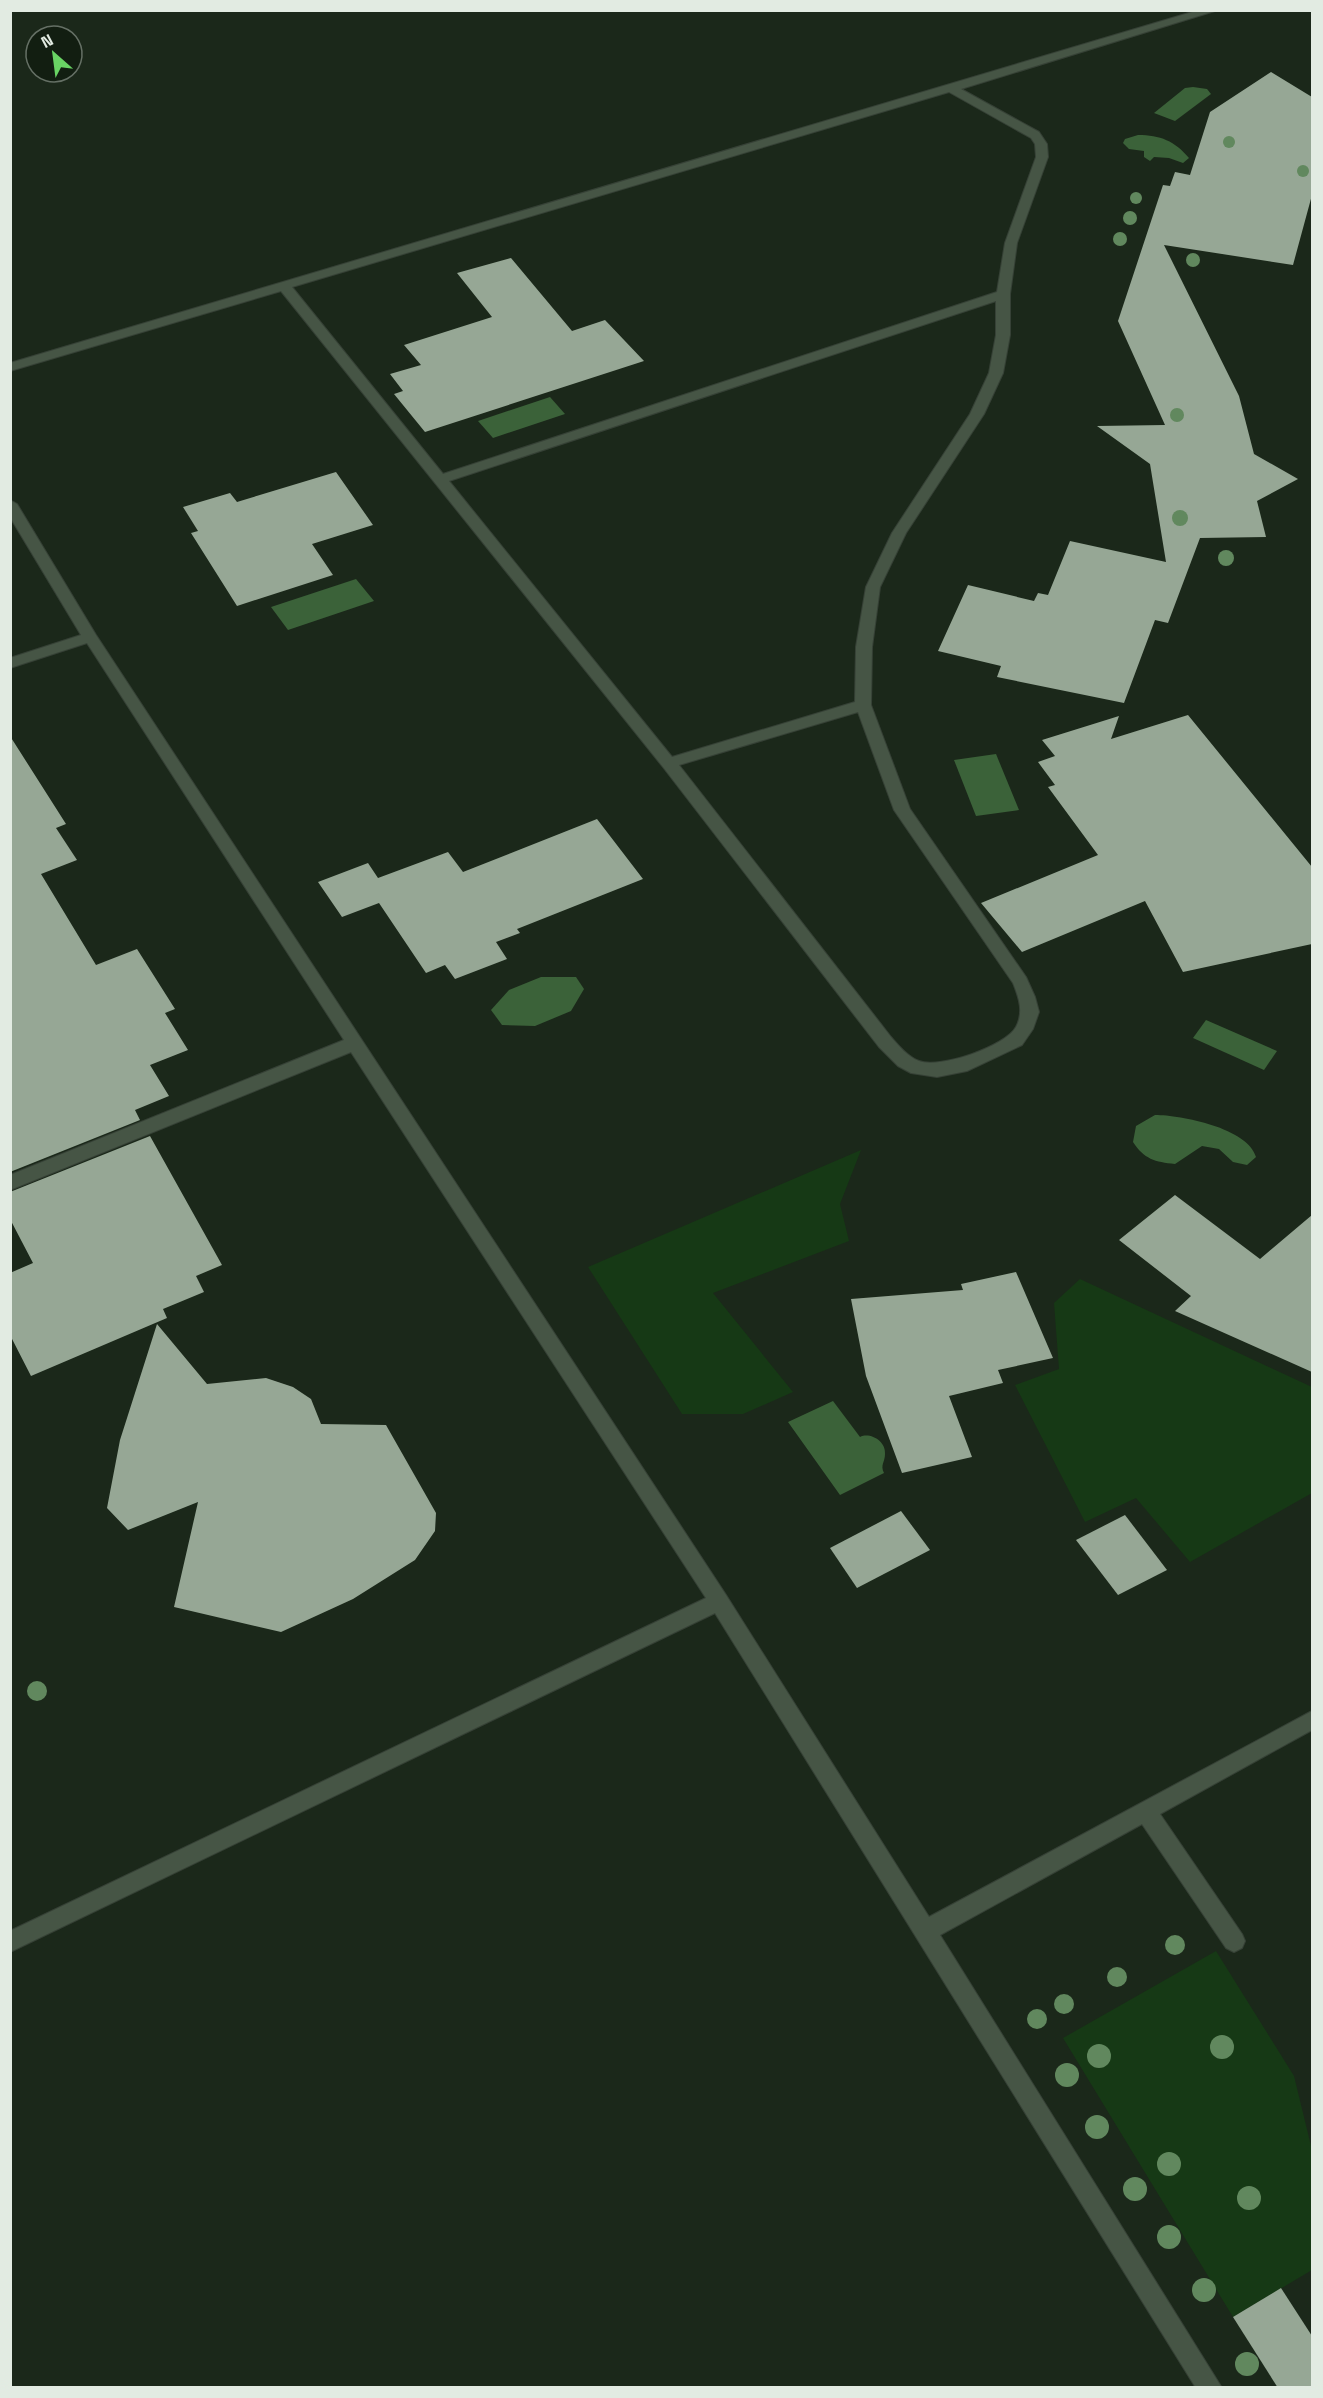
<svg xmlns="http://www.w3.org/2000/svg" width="1323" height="2398" font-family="'Space Grotesk',sans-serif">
	<rect width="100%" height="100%" fill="#1b281a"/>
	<g fill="#163915">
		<path d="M861,1150L840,1204L849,1241L713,1293L793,1392L743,1414H682L588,1267Z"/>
		<path d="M1080,1279L1312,1387V1493L1190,1562L1136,1498L1085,1522L1015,1385L1059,1369L1054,1303Z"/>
		<path d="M1216,1951L1294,2076L1312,2150V2270L1233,2317L1063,2038Z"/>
	</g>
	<g fill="#3b6239">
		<path d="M1193,87L1207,89L1211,94L1175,121L1154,113L1185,88Z"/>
		<path d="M1138,135C1160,135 1175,141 1189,158L1183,163L1169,158L1154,157L1150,161L1144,157V151L1129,149L1123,143L1125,139Z"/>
		<path d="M550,397L565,414L493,438L478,421Z"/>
		<path d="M356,579L374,601L288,630L271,607Z"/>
		<path d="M996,754L1019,810L976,816L954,760Z"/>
		<path d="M541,977H576L584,989L571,1011L535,1026L502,1025L491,1010L509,990Z"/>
		<path d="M1206,1020L1277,1051L1264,1070L1193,1038Z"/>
		<path d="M1155,1115C1181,1115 1248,1128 1256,1157L1247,1165L1233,1162L1219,1149L1202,1146L1175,1164C1155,1162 1144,1159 1133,1142L1136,1126Z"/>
		<path d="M833,1401L860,1437C870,1432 886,1441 885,1454C885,1462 880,1465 884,1473L840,1495L788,1422Z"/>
	</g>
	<g fill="#96a795">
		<path d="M1271,72L1312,97V195L1293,265L1164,245L1239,396L1254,454L1298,479L1257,501L1266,537L1200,538L1168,623L1155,620L1124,703L997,677L1001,666L938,651L968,585L1034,601L1038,593L1048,595L1070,541L1166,562L1150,464L1097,426L1165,425L1118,321L1163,185L1170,186L1175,172L1190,175L1210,112Z"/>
		<path d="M511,258L572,331L605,320L644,361L425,432L394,394L403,391L390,374L421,365L404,345L492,317L457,273Z"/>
		<path d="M336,472L373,525L312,544L333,575L237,606L191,533L198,531L183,507L230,493L237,502Z"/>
		<path d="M1188,715L1312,867V944L1183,972L1145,901L1022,952L981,903L1098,855L1048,787L1055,785L1038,762L1055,756L1042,740L1119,716L1111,739Z"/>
		<path d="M10,736L66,824L56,828L77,860L41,874L96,965L137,949L175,1009L165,1013L188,1050L150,1065L169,1096L135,1110L140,1120L10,1172Z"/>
		<path d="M597,819L643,879L517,929L520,933L496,942L507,959L455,979L445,965L426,973L379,903L342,917L318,882L368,863L378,878L448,852L463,872Z"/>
		<path d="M150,1136L222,1265L196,1276L204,1292L163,1309L167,1318L31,1376L10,1335V1273L33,1263L10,1219V1192Z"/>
		<path d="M1175,1195L1260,1259L1312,1215V1372L1175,1311L1191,1296L1119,1240Z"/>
		<path d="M1016,1272L1053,1358L998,1370L1003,1383L949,1396L972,1457L902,1473L866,1376L851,1299L963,1290L961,1284Z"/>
		<path d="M157,1324L207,1384L266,1378L293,1387L311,1399L321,1424L386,1425L436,1513L435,1531L415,1560L353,1599L281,1632L174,1607L198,1502L128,1530L107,1508L120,1440Z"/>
		<path d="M901,1511L930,1550L857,1588L830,1548Z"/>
		<path d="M1125,1515L1167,1570L1118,1595L1076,1540Z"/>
		<path d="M1281,2288L1312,2336V2388H1278L1233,2317Z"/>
	</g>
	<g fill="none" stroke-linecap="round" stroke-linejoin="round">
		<g stroke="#364136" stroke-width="2">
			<g id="minor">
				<path d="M1199,10H1218L961,89L1039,132L1047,144L1048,157L1017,243L1010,294V335L1003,373L984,414L906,533L880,587L872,647L871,705L910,809L1026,977L1035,997L1039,1012L1033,1029L1022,1045L967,1071L937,1077L911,1073L898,1066L879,1047L663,767L281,291L10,371V363ZM949,92L1031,138L1035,144L1036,157L1005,243L997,292L443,474L292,287ZM996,301V335L989,373L970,414L892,533L866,587L856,647L855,702L672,757L449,481ZM858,712L894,810L1013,983C1019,998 1024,1012 1016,1027C1006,1046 940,1069 919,1061C908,1057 899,1046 891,1037L679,765Z"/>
				<path d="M10,500L17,504L96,635L726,1595L929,1917L1312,1711V1730L1160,1814L1242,1934L1245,1941L1242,1948L1234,1952L1226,1948L1142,1824L940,1935L1222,2388H1196L715,1613L10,1952V1931L706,1598L351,1052L10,1190V1175L344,1040L87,643L10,668V658L81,635L10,517Z"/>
			</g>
		</g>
		<use href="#minor" fill="#465545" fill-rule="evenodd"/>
	</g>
	<g fill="#61885e">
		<circle cx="1229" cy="142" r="6"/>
		<circle cx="1303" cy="171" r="6"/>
		<circle cx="1136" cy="198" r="6"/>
		<circle cx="1130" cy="218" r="7"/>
		<circle cx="1120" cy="239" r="7"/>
		<circle cx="1193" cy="260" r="7"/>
		<circle cx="1177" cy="415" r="7"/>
		<circle cx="1180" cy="518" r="8"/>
		<circle cx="1226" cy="558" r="8"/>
		<circle cx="37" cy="1691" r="10"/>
		<circle cx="1175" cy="1945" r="10"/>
		<circle cx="1117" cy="1977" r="10"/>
		<circle cx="1064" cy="2004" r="10"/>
		<circle cx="1037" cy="2019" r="10"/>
		<circle cx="1222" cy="2047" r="12"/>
		<circle cx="1099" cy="2056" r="12"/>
		<circle cx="1067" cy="2075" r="12"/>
		<circle cx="1097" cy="2127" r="12"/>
		<circle cx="1169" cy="2164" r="12"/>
		<circle cx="1135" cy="2189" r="12"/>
		<circle cx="1249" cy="2198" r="12"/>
		<circle cx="1169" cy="2237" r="12"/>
		<circle cx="1204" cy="2290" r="12"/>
		<circle cx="1247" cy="2364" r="12"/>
	</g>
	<rect width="1323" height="2398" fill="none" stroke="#e2ebe2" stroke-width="24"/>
	<g transform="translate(54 54) rotate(332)"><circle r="28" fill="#121e11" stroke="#657065" stroke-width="1.5"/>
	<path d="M0-4.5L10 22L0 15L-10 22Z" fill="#69d464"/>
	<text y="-9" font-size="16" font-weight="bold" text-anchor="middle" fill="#e2ebe2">N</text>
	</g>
</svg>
